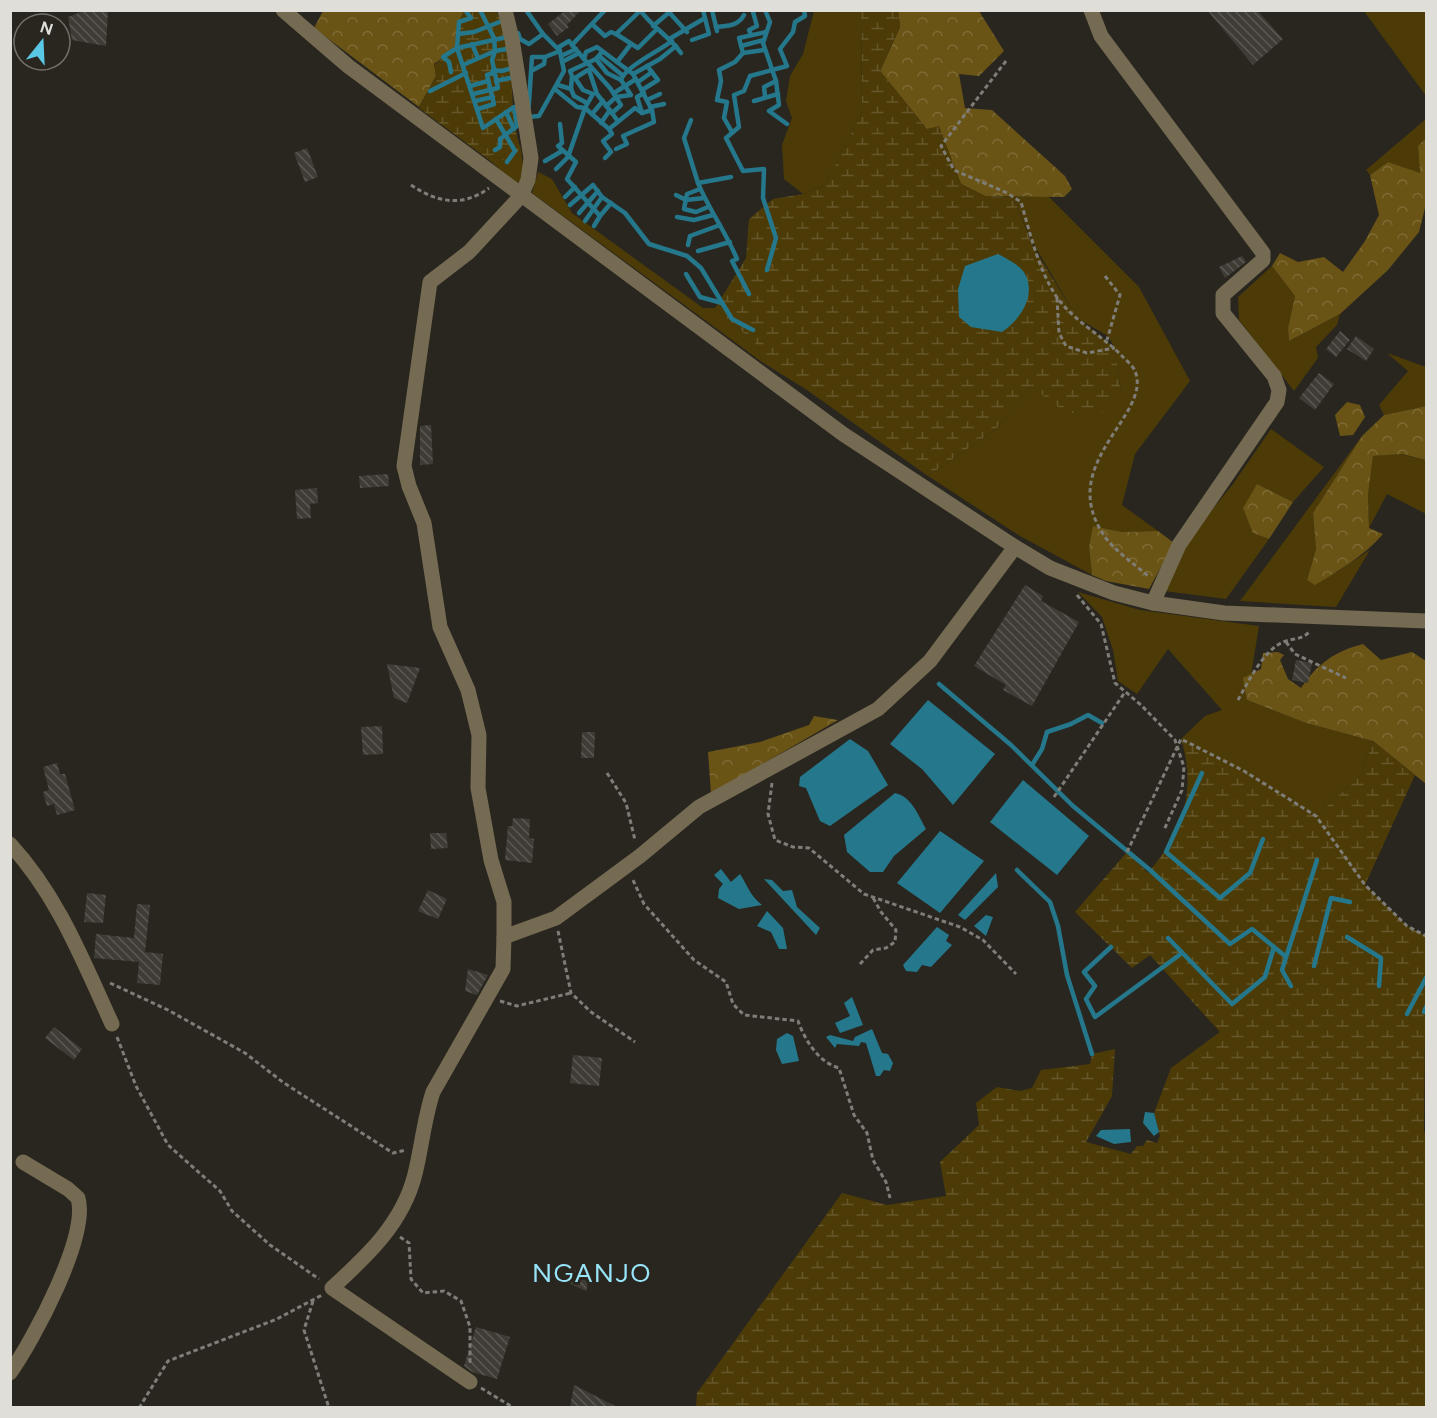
<svg xmlns="http://www.w3.org/2000/svg" width="1437" height="1418" font-family="Figtree,sans-serif">
	<defs>
		<pattern id="forest-crowns" width="20" height="18" patternUnits="userSpaceOnUse" patternTransform="scale(1.5)"><rect width="20" height="18" fill="#695315"/><path d="M2 6a3 3 0 1 1 6 0M12 15a3 3 0 1 1 6 0" fill="none" stroke="#7e6b36"/></pattern>
		<pattern id="wetland-marsh" width="20" height="14" patternUnits="userSpaceOnUse" patternTransform="scale(1.5)"><rect width="20" height="14" fill="#4c3b07"/><path d="M1 5h8M5 5V1M11 12h8M15 12V8" fill="none" stroke="#65572b"/></pattern>
		<pattern id="building-back-hatch" width="6" height="6" patternUnits="userSpaceOnUse" patternTransform="scale(1.5)"><rect width="6" height="6" fill="#3f3c35"/><path d="M-1 5l2 2M0 0l6 6M5-1l2 2" fill="none" stroke="#5a5852"/></pattern>
	</defs>
	<rect width="100%" height="100%" fill="#29261f"/>
	<g fill="#4c3b07">
		<path d="M814,11H861L862,112L825,185L803,194L784,179L782,145L792,118L786,101L790,76L803,54Z"/>
		<path d="M1364,11H1426V96Z"/>
		<path d="M1426,119V138L1418,146L1420,174L1388,162L1370,175L1366,170Z"/>
		<path d="M521,149L524,175L517,184L488,159L491,155L507,162Z"/>
		<path d="M538,172L552,179L572,213L703,308H715L756,344L762,362L532,193Z"/>
		<path d="M1048,196L1139,287L1190,381L1135,454L1122,505L1158,531L1122,532L1094,526L1089,547L1092,575L1020,536L928,476L996,429L1031,386L1121,394L1115,348L1108,336L1077,318L1033,243L1013,197Z"/>
		<path d="M1272,266L1295,296L1288,328L1289,341L1340,314L1337,325L1316,347L1318,358L1294,391L1239,320L1238,297Z"/>
		<path d="M1387,353L1426,367V406L1384,415L1379,405L1408,371Z"/>
		<path d="M1271,429L1324,467L1293,502L1257,484L1253,533L1269,539L1226,599L1164,591L1187,541L1233,484Z"/>
		<path d="M1362,436L1313,513L1316,549L1307,580L1337,572L1370,550L1336,607L1240,601Z"/>
		<path d="M1400,454L1426,460V514L1387,494L1369,528L1368,495L1373,456Z"/>
		<path d="M1078,592L1140,610L1259,626L1247,700L1306,723L1373,741L1361,775L1316,816L1244,771L1181,739L1205,716L1222,710L1168,649L1137,694L1118,681L1113,650L1102,617Z"/>
	</g>
	<g fill="url(#forest-crowns)">
		<path d="M323,11H464L459,22L457,48L434,64L436,76L419,107L314,28Z"/>
		<path d="M898,11H979L1004,51L979,76L959,74L965,108L992,110L1065,176L1072,189L1064,197L985,196L961,184L939,127L927,129L880,71L900,27Z"/>
		<path d="M1426,138V204L1419,232L1388,270L1340,314L1289,341L1288,328L1295,296L1272,266L1280,253L1298,262L1324,257L1343,272L1365,241L1379,215L1370,175L1388,162L1420,173L1418,146Z"/>
		<path d="M1347,402L1360,405L1365,417L1353,435L1340,436L1335,415Z"/>
		<path d="M1426,406V460L1402,454L1373,456L1368,495L1369,528L1383,534C1364,556 1340,570 1315,585L1307,580L1316,549L1313,513L1362,436L1384,415Z"/>
		<path d="M1257,484L1293,502L1269,539L1253,533L1243,508Z"/>
		<path d="M1093,526L1122,532L1158,531L1174,543L1149,589L1106,581L1092,575L1089,547Z"/>
		<path d="M1363,644L1381,660L1412,652L1426,661V784L1373,741L1306,723L1247,700L1243,678L1261,669L1263,653L1278,652L1284,655L1280,660L1288,679L1301,688C1317,664 1335,651 1363,644Z"/>
		<path d="M814,716L838,720L711,794L708,752L760,742L809,725Z"/>
	</g>
	<g fill="url(#wetland-marsh)">
		<path d="M464,11H496C520,52 505,105 521,149L507,162L491,155L488,159L419,108L436,76L434,65L457,48L459,22Z"/>
		<path d="M861,11H898L900,27L880,71L927,129L939,126L961,184L985,196L1013,197L1034,248L1077,318L1115,348L1121,394L1101,413H1066L1031,386L996,429L928,476L807,390L762,362L756,344L715,308L746,258L749,219L773,199L803,194L825,185L862,112Z"/>
		<path d="M1181,739L1244,771L1316,816L1361,775L1373,741L1415,775L1365,885L1407,926L1426,936L1424,1132L1426,1134V1407H696L697,1393L842,1193L887,1205L946,1196L940,1162L979,1125L976,1103L997,1087L1020,1091L1032,1088L1041,1070L1090,1064L1092,1054L1115,1049L1112,1096L1086,1142L1131,1154L1137,1146H1143L1147,1140L1157,1143L1160,1136L1154,1113L1171,1068L1220,1032L1150,955L1132,968L1075,912L1127,852L1148,873C1183,833 1197,790 1181,739Z"/>
	</g>
	<g fill="#25788c">
		<path d="M998,254C1007,259 1020,265 1025,274C1037,296 1019,321 1002,332L971,327L959,317L958,289L965,266Z"/>
		<path d="M928,700L995,754L953,805L922,769L890,744Z"/>
		<path d="M850,739L868,751L888,785L830,826L820,821L806,788L799,786L800,777Z"/>
		<path d="M1023,780L1089,836L1057,875L990,822Z"/>
		<path d="M895,793C912,797 918,815 926,829L894,856L883,872H870L847,852L844,835Z"/>
		<path d="M940,831L984,861L940,913L897,883Z"/>
		<path d="M721,869L731,882L740,874C748,886 750,896 762,905L739,909L718,898L719,889L723,884L714,875Z"/>
		<path d="M996,873L998,887L965,920L958,915Z"/>
		<path d="M764,879L772,880L783,891L792,890L797,907L820,928L816,935Z"/>
		<path d="M767,911L783,928L787,949H779L771,932L757,926Z"/>
		<path d="M986,915L993,917L986,936L974,926Z"/>
		<path d="M937,927L949,935L946,941L952,945L931,967L922,965L917,972L906,971L903,965Z"/>
		<path d="M852,997L863,1025L840,1033L835,1023L850,1016L844,1003Z"/>
		<path d="M872,1029L882,1053L888,1054L893,1063L890,1071L884,1070L880,1076H876L866,1043L861,1042L859,1046L837,1044L835,1048L826,1037L830,1035L853,1041L855,1037Z"/>
		<path d="M787,1033L793,1036L799,1061L782,1064L776,1050L777,1039Z"/>
		<path d="M1145,1112L1154,1113L1159,1132L1154,1136L1143,1123Z"/>
		<path d="M1130,1129L1131,1142L1114,1144L1096,1136L1101,1130Z"/>
	</g>
	<g fill="none" stroke-linecap="round" stroke-linejoin="round">
		<g stroke="#25788c" stroke-width="4.5">
			<path d="M465,10L471,18L459,22L457,48L483,128L514,107L517,126L500,139V147L495,150"/>
			<path d="M480,10L494,38L495,51L507,49"/>
			<path d="M526,10L543,34L560,51L545,57L544,64L533,70"/>
			<path d="M640,10C652,27 669,36 681,53"/>
			<path d="M667,10L687,32"/>
			<path d="M712,10L717,31"/>
			<path d="M765,10L770,22L763,43L776,81L779,105L769,111L787,124"/>
			<path d="M593,25L605,36L611,32L616,34L640,11"/>
			<path d="M653,26L672,10"/>
			<path d="M716,27C728,26 738,26 744,15"/>
			<path d="M518,33L520,39L529,44L543,34"/>
			<path d="M458,34L474,32L502,21"/>
			<path d="M616,34L638,48L657,29"/>
			<path d="M751,35L749,30L757,26L753,12"/>
			<path d="M671,38L705,18"/>
			<path d="M692,40L709,34L703,10"/>
			<path d="M472,44L478,58"/>
			<path d="M572,45L584,59L586,52L597,47L633,74L660,59L676,46"/>
			<path d="M741,46L764,40"/>
			<path d="M743,53L764,50"/>
			<path d="M561,56L576,49"/>
			<path d="M599,56L622,75"/>
			<path d="M545,57H532L528,117L539,116L564,71L559,47L569,41L572,45L605,10"/>
			<path d="M584,59L610,88L621,105L612,113L617,120"/>
			<path d="M596,59L607,73L621,80"/>
			<path d="M562,62L579,53"/>
			<path d="M617,62L631,44"/>
			<path d="M463,65L495,51"/>
			<path d="M493,70L502,71L512,68"/>
			<path d="M588,70L575,78L583,90L593,94L585,108L609,129"/>
			<path d="M589,70L597,94L612,113"/>
			<path d="M451,72L449,62L443,57L457,48L507,37"/>
			<path d="M496,81L510,78"/>
			<path d="M638,82L652,72"/>
			<path d="M558,85L571,89L572,76L570,71L596,59L602,52"/>
			<path d="M470,86L488,81"/>
			<path d="M571,89L574,96L587,103"/>
			<path d="M556,90L577,107L585,108L568,157L556,169"/>
			<path d="M642,90L658,80L647,66"/>
			<path d="M430,91L466,73"/>
			<path d="M614,93L636,79"/>
			<path d="M473,94L498,88L492,60L495,51"/>
			<path d="M765,96L764,87L776,81"/>
			<path d="M647,100L660,94"/>
			<path d="M475,101L493,97"/>
			<path d="M754,101L778,94"/>
			<path d="M606,106L616,97L631,95L621,80C625,67 659,51 672,41"/>
			<path d="M650,107L664,104"/>
			<path d="M478,109L494,104L487,75L493,73"/>
			<path d="M506,112L514,129"/>
			<path d="M642,113L637,97L644,93"/>
			<path d="M592,114L603,101"/>
			<path d="M496,119L515,151L507,162"/>
			<path d="M691,120L684,138L698,183"/>
			<path d="M601,123L610,110"/>
			<path d="M560,124L562,143L558,146L576,162L567,179L600,216L594,226"/>
			<path d="M732,132L724,118L727,102L717,100L721,81L719,70L735,62L743,53L739,38L766,32"/>
			<path d="M616,149L627,144L623,136L654,122L652,110"/>
			<path d="M605,158L611,152L603,141L612,134L609,129L635,108L642,113L652,110L633,74"/>
			<path d="M545,161L562,151"/>
			<path d="M731,177L698,183C709,210 726,232 737,259L732,261L749,294"/>
			<path d="M700,189L687,194L684,209L696,212L708,207"/>
			<path d="M676,195L686,200L704,198"/>
			<path d="M565,197L575,187"/>
			<path d="M570,205L593,185L602,197L625,213L649,244L687,256L701,268L732,319L753,330"/>
			<path d="M579,213L598,191"/>
			<path d="M600,216L611,203"/>
			<path d="M677,217L694,220L713,215"/>
			<path d="M585,221L602,197"/>
			<path d="M688,245L690,236L720,225"/>
			<path d="M698,251L730,242"/>
			<path d="M767,270L776,238L763,198L764,169L743,171L726,138L739,127L734,95L744,91L750,76L787,66L780,49L793,32L795,22L805,16L804,10"/>
			<path d="M686,274L700,297L722,303"/>
			<path d="M939,684L1011,745L1073,806L1150,870L1230,944L1252,929L1285,956"/>
			<path d="M1032,765L1042,749L1047,732L1071,724L1088,715L1102,723"/>
			<path d="M1202,773L1166,852L1220,898L1250,873L1263,839"/>
			<path d="M1017,870L1050,902L1058,926L1067,975L1092,1054"/>
			<path d="M1347,937L1381,958L1379,986"/>
			<path d="M1168,938L1232,1004L1265,977L1274,947"/>
			<path d="M1111,947L1084,972L1095,986L1086,999L1095,1017L1182,953"/>
			<path d="M1314,966L1331,898L1350,902"/>
			<path d="M1291,986L1282,970L1317,860"/>
			<path d="M1424,1012L1426,1007"/>
			<path d="M1407,1014L1426,978"/>
		</g>
	</g>
	<g fill="url(#building-back-hatch)">
		<path d="M86,10H108L106,46L72,40L68,17Z"/>
		<path d="M566,10H581L567,25L569,27L557,36L548,24Z"/>
		<path d="M1207,10H1257L1283,39L1253,65Z"/>
		<path d="M307,148L318,177L305,182L294,153Z"/>
		<path d="M1242,256L1246,262L1225,278L1219,267Z"/>
		<path d="M1340,331L1350,340L1336,357L1326,349Z"/>
		<path d="M1356,336L1374,349L1366,361L1347,349Z"/>
		<path d="M1319,373L1334,384L1315,410L1299,398Z"/>
		<path d="M431,425L433,464L420,465V426Z"/>
		<path d="M388,474L389,486L360,488L359,476Z"/>
		<path d="M317,488L318,503L310,504L311,518L297,519L295,490Z"/>
		<path d="M1025,585L1043,596L1041,601L1079,622L1032,706L1003,690L1006,685L974,666Z"/>
		<path d="M1296,660L1312,663L1308,683L1292,680Z"/>
		<path d="M387,664L420,668L407,703L394,698Z"/>
		<path d="M382,726L383,754L363,755L361,727Z"/>
		<path d="M582,732H595L594,758H581Z"/>
		<path d="M57,763L60,774H65L75,810L57,815L54,804L47,806L43,792L49,790L43,767Z"/>
		<path d="M513,818L530,819L529,838L534,839L532,863L505,860L508,826H512Z"/>
		<path d="M430,833H446L448,848L431,849Z"/>
		<path d="M428,890L447,899L438,919L418,911Z"/>
		<path d="M87,893L106,895L103,923L84,922Z"/>
		<path d="M137,904L150,905L145,952L163,954L160,985L137,983L139,962L94,958L96,934L134,938Z"/>
		<path d="M468,969L488,975L477,995L465,991Z"/>
		<path d="M54,1027L82,1049L74,1060L45,1038Z"/>
		<path d="M573,1055L602,1058L599,1086L570,1083Z"/>
		<path d="M572,1269L590,1276L586,1291L567,1282Z"/>
		<path d="M476,1327L510,1337L497,1379L472,1372L464,1366Z"/>
		<path d="M574,1385L617,1407H570Z"/>
	</g>
	<g fill="none" stroke-linecap="round" stroke-linejoin="round">
		<g stroke="#7f7d77" stroke-width="3" stroke-dasharray="4.5 3" stroke-linecap="butt">
			<path d="M1006,61L941,146L954,170L1007,193L1021,202C1030,233 1038,268 1056,296C1072,320 1103,336 1123,357C1127,361 1133,366 1135,371C1153,415 1056,462 1103,534C1113,550 1135,564 1149,577"/>
			<path d="M411,185C436,202 462,208 489,188"/>
			<path d="M1105,276L1120,295L1107,340"/>
			<path d="M1057,298L1059,333L1066,346L1087,353L1115,348"/>
			<path d="M1077,595L1101,624L1115,683L1141,705L1175,740L1184,767L1182,790L1164,830"/>
			<path d="M1286,642L1295,654L1346,678"/>
			<path d="M1238,700C1248,682 1263,651 1283,642C1292,638 1302,640 1309,632"/>
			<path d="M607,773L626,803L635,840"/>
			<path d="M772,783L768,814L775,840L793,847L809,848L864,894L960,927L983,940L1016,974"/>
			<path d="M1054,797L1125,692"/>
			<path d="M1127,852L1181,739L1244,771L1316,816L1365,885L1407,926L1426,936"/>
			<path d="M633,880L644,904L694,960L726,982L733,1004L744,1015L798,1021C805,1040 818,1062 839,1068L854,1115L867,1133L873,1160L886,1182L890,1198"/>
			<path d="M558,931L571,993L591,1012L635,1042"/>
			<path d="M860,964L873,950L886,948L895,942L896,930L881,912L872,896"/>
			<path d="M110,983L168,1010L245,1053L284,1083L393,1153L406,1150"/>
			<path d="M500,1001L517,1006L571,993"/>
			<path d="M117,1037L136,1086L168,1145L220,1191L232,1211L270,1245L319,1279"/>
			<path d="M400,1237L409,1243L411,1279L423,1293L444,1291L461,1301L470,1327V1364"/>
			<path d="M313,1301L304,1330L329,1408"/>
			<path d="M481,1388L514,1408"/>
			<path d="M139,1408L168,1361L277,1319L322,1295"/>
		</g>
		<g stroke="#756b53" stroke-width="15">
			<path d="M283,10L348,66L843,434L1015,547L1050,568L1114,593L1153,603L1224,613L1426,621"/>
			<path d="M1091,10L1101,36L1263,253V260L1223,295V313L1274,376L1279,390L1277,402L1179,545L1153,603"/>
			<path d="M10,844C58,896 83,961 112,1024"/>
			<path d="M504,937V902L491,860L478,788L479,735L468,690L440,627L424,523L409,486L404,466L430,282L469,252L521,196L528,180L531,158L512,39L505,10"/>
			<path d="M10,1373C34,1339 89,1236 78,1198L68,1189L23,1162"/>
			<path d="M470,1382L332,1288C367,1256 403,1223 415,1174C422,1146 424,1119 433,1092L503,969L504,937L556,918L640,856L699,807L878,709L930,661L1015,547"/>
		</g>
	</g>
	<g text-anchor="middle" dominant-baseline="central" stroke-width="6" stroke-linejoin="round" paint-order="stroke">
		<g font-size="26" letter-spacing="1.5" fill="#98e4f9" stroke="#29261f">
			<text x="592" y="1273">NGANJO</text>
		</g>
	</g>
	<rect width="1437" height="1418" fill="none" stroke="#dfded9" stroke-width="24"/>
	<g transform="translate(42 42) rotate(18)"><circle r="28" fill="#29261f" stroke="#727069" stroke-width="1.5"/>
	<path d="M0-4.5L10 22L0 15L-10 22Z" fill="#5ac8e5"/>
	<text y="-9" font-size="16" font-weight="bold" text-anchor="middle" fill="#dfded9">N</text>
	</g>
</svg>
